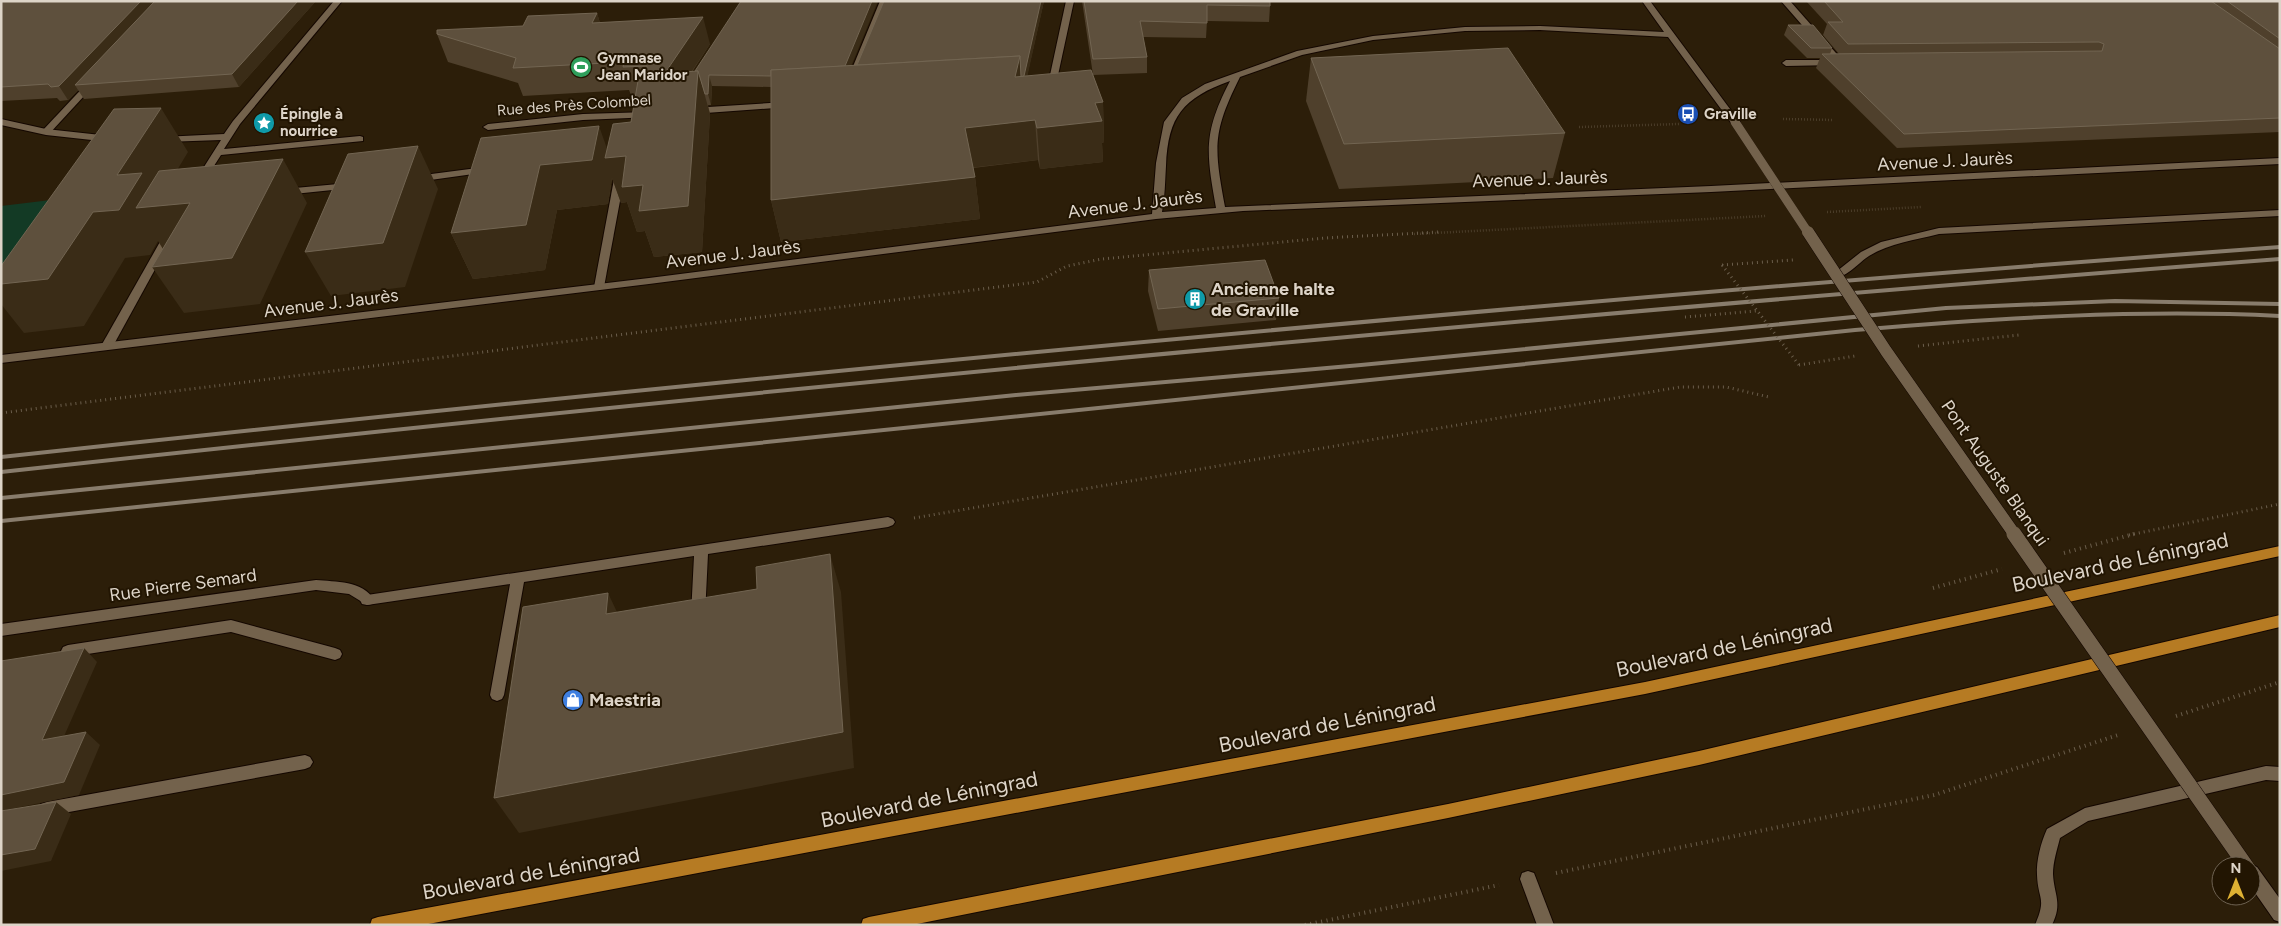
<svg xmlns="http://www.w3.org/2000/svg" width="2281" height="926" font-family="Figtree,sans-serif">
	<rect width="100%" height="100%" fill="#2c1e09"/>
	<path fill="#133a25" d="M59,199L1,267V206Z"/>
	<g fill="none" stroke-linecap="round" stroke-linejoin="round">
		<g stroke="#140700" stroke-width="2">
			<g id="service">
				<path d="M1834,60L1838,63L1837,65L1786,66L1782,63L1786,60Z"/>
				<path d="M90,80L97,82L49,134H43V130Z"/>
				<path d="M888,517L893,519L895,522L893,525L888,527L708,554L705,615L703,619L698,621L693,619L691,615L694,556L524,582L504,695L502,699L497,701L492,699L490,695L510,584L367,605L362,604L360,600L362,596L367,595Z"/>
				<path d="M231,620L335,648L340,650L342,654L340,658L335,660L231,632L68,657L63,655L61,651L63,647L68,645Z"/>
				<path d="M305,755L310,757L313,762L310,767L305,769L47,816L41,814L39,809L41,804L47,802Z"/>
				<path d="M2266,766L2280,767V781L2266,780L2088,821L2060,838C2057,850 2053,862 2053,874C2054,895 2063,903 2052,925H2035C2047,897 2038,901 2037,875C2036,861 2041,842 2047,829L2085,808Z"/>
				<path d="M1528,871L1534,873L1554,925H1537L1520,879L1522,873Z"/>
			</g>
		</g>
		<g stroke="#140700" stroke-width="2">
			<g id="minor">
				<path d="M334,1H342L240,124L224,149L360,136L363,137V141L221,155L203,183H197L195,181L221,140L165,142L162,141V137L224,134L233,121Z"/>
				<path d="M880,1H888L855,81L848,83L847,81Z"/>
				<path d="M1066,1H1074L1055,89L1051,92L1047,89Z"/>
				<path d="M1781,1H1790L1843,61V65H1837Z"/>
				<path d="M786,102L790,105L789,107L692,114L688,111L692,108Z"/>
				<path d="M649,112L654,115L652,117L583,120L488,130L483,127L488,124L583,114Z"/>
				<path d="M1,119L46,129L110,136L115,139L110,142L46,135L1,125Z"/>
				<path d="M485,167L488,168V172L416,182L411,179L416,176Z"/>
				<path d="M620,171L625,174L604,287L599,290L594,287L615,174Z"/>
				<path d="M349,183L352,184V188L284,195L279,192L284,189Z"/>
				<path d="M170,230L175,233L113,346L107,350L103,349L101,346L165,233Z"/>
				<path d="M316,580C335,582 363,580 374,600L372,604L367,605L349,594L316,590L1,636V624Z"/>
			</g>
		</g>
		<g stroke="#140700" stroke-width="2">
			<g id="tertiary">
				<path d="M1642,1H1650L1727,105L1740,122L1738,124H1732L1668,37L1540,30L1465,31L1373,40L1302,55L1240,77C1212,133 1214,147 1225,207L1711,186L2280,158V164L1711,192L1243,211L1156,219L649,284L1,363V355L649,278L1152,214L1156,163L1164,122L1182,98L1205,84L1297,51L1373,36L1465,27L1540,26L1664,32ZM1230,81C1203,133 1206,152 1216,208L1162,212C1165,197 1165,182 1166,166C1168,116 1183,98 1230,81Z"/>
				<path d="M2280,210V216L1939,234C1915,240 1890,243 1869,256C1859,262 1845,280 1833,277L1832,275L1861,252L1881,242L1939,228Z"/>
				<path d="M2251,865L2257,867L2280,899V922L2274,920L2251,887V866H2249Z"/>
			</g>
		</g>
		<g stroke="#140700" stroke-width="2">
			<g id="primary">
				<path d="M2280,546V556L1645,694L423,925H370L372,919L378,917L1645,682Z"/>
				<path d="M2280,615V627L1699,765L1448,818L912,925H861L863,919L869,917L1448,804L1699,751Z"/>
			</g>
		</g>
		<g stroke="#6a5d4b" stroke-width="2.5" stroke-dasharray="0.5 2.5" stroke-linecap="butt">
			<path d="M1783,119L1833,120"/>
			<path d="M1579,127L1679,124"/>
			<path d="M1827,212L1921,207"/>
			<path d="M1414,234L1766,216"/>
		</g>
		<g stroke="#6a5d4b" stroke-width="3" stroke-dasharray="1 4" stroke-linecap="butt">
			<path d="M1722,265L1793,260"/>
			<path d="M1685,317L1756,311"/>
			<path d="M1918,346L2019,335"/>
			<path d="M1799,365L1855,356"/>
			<path d="M1,413L1037,282L1067,266L1102,259L1325,238L1439,232"/>
			<path d="M914,518L1680,387H1726L1769,397"/>
			<path d="M2129,535L2280,504"/>
		</g>
		<g stroke="#6a5d4b" stroke-width="4" stroke-dasharray="1 4.5" stroke-linecap="butt">
			<path d="M2064,553L2134,534"/>
			<path d="M1933,588L2002,569"/>
			<path d="M2176,716L2280,682"/>
			<path d="M1556,873L1934,795L2118,735"/>
			<path d="M1305,925L1499,885"/>
		</g>
		<use href="#service" fill="#73624c" fill-rule="evenodd"/>
		<use href="#minor" fill="#73624c" fill-rule="evenodd"/>
		<use href="#tertiary" fill="#73624c" fill-rule="evenodd"/>
		<use href="#primary" fill="#b67b23" fill-rule="evenodd"/>
		<g stroke="#887c6c" stroke-width="4">
			<path d="M1,457C760,375 1519,303 2280,247"/>
			<path d="M1,472C760,389 1519,317 2280,259"/>
			<path d="M1,498L1016,395L1361,365L1946,308L2115,301L2280,304"/>
			<path d="M1,521L1855,330C1997,318 2138,309 2280,316"/>
		</g>
		<g stroke="#140700" stroke-width="9" stroke-linecap="butt">
			<path id="tertiary-bridge-far2" d="M1735,122L1809,234"/>
		</g>
		<g stroke="#140700" stroke-width="13" stroke-linecap="butt">
			<path id="tertiary-bridge-far1" d="M1808,232L1886,351L2015,535"/>
		</g>
		<g stroke="#140700" stroke-width="16" stroke-linecap="butt">
			<path id="tertiary-bridge" d="M2014,534L2246,866"/>
		</g>
		<path stroke="#6a5d4b" stroke-width="3" stroke-dasharray="1 4" stroke-linecap="butt" d="M1722,265L1799,365"/>
		<use href="#tertiary-bridge-far2" stroke="#73624c" stroke-width="9"/>
		<use href="#tertiary-bridge-far1" stroke="#73624c" stroke-width="12"/>
		<use href="#tertiary-bridge" stroke="#73624c" stroke-width="15"/>
	</g>
	<g fill="#4f402c">
		<path d="M316,1L239,87L84,99L78,90L68,100L60,101L57,98L1,101V87Z"/>
		<path d="M1044,1L1027,76L1093,75L1082,1H1270V6L1269,22L1207,21L1206,38L1143,37L1147,57V73L1093,75L1103,102L1104,142L1102,143L1103,162L1040,169L1038,160L973,168L975,177L980,219L781,242L771,200V87L712,86L711,105H708L710,114L702,252L654,257L645,231L637,232L627,202L621,203L612,178L608,204L557,210L545,270L473,279L451,233L607,150L631,122L636,95H631L629,90L523,96L518,83L448,62L437,34L523,26L597,13L600,23L710,44L692,72L851,66L857,65Z"/>
		<path d="M1806,1H2280V132L1897,148L1816,68L1820,58H1807L1784,35L1788,25L1832,48L1830,54H1839L1823,35L1827,24Z"/>
		<path d="M1311,58L1565,133L1553,178L1339,189L1306,101Z"/>
		<path d="M1149,270L1279,298L1276,320L1158,331L1148,291Z"/>
	</g>
	<g fill="#3a2c17">
		<path d="M141,1H160L75,85L78,90L68,100L59,86Z"/>
		<path d="M298,1H316L239,87L232,74Z"/>
		<path d="M872,1H878L838,98L836,87Z"/>
		<path d="M1041,1H1044L1025,87L1024,76Z"/>
		<path d="M597,13L605,40L592,23Z"/>
		<path d="M703,17L710,44L668,107L660,80Z"/>
		<path d="M1020,56L1023,96L1015,77Z"/>
		<path d="M698,71L710,114L702,252L654,257L645,231L637,232L627,202L621,203L612,178L608,204L557,210L545,270L473,279L451,233L540,165L599,126L610,157Z"/>
		<path d="M709,75L712,86L711,105L708,94Z"/>
		<path d="M1103,102L1104,142L1102,143L1103,162L1040,169L1037,128L1095,103Z"/>
		<path d="M161,108L188,152L159,200L190,203L166,254L158,241L150,255L125,258L84,326L24,333L1,304V284L117,175Z"/>
		<path d="M1035,120L1038,160L969,168L965,128Z"/>
		<path d="M418,146L438,189L405,287L331,296L305,252Z"/>
		<path d="M283,159L307,203L260,304L184,313L152,267Z"/>
		<path d="M975,177L980,219L781,242L771,200Z"/>
		<path d="M830,554L841,592L854,768L519,833L494,798Z"/>
		<path d="M608,593L626,631L606,614Z"/>
		<path d="M84,648L97,662L57,752L42,740Z"/>
		<path d="M86,732L100,745L79,795L1,811V795Z"/>
		<path d="M56,802L71,814L51,861L1,871V855Z"/>
	</g>
	<g fill="#5e503d" stroke="#726552">
		<path d="M1,1H141L59,86L51,87L48,84L1,87Z"/>
		<path d="M155,1H298L232,74L75,85Z"/>
		<path d="M741,1H872L845,66L771,70V76L709,75L708,94H705L698,71H695Z"/>
		<path d="M884,1H1041L1024,76L1021,77L1020,56L857,65Z"/>
		<path d="M1084,1H1270V6L1207,5V23L1140,21L1147,57L1093,59Z"/>
		<path d="M1824,1H2211L2280,49V118L1904,134L1822,54L2102,51L2104,44L2099,42L1848,44L1828,22H1843Z"/>
		<path d="M2227,1H2280V39Z"/>
		<path d="M597,13L592,23L703,17L665,73L646,74L647,66L623,67L624,62L513,68L516,58L437,34V30L523,26L528,16Z"/>
		<path d="M1788,25H1813L1832,48H1811Z"/>
		<path d="M1508,48L1565,133L1344,144L1311,58Z"/>
		<path d="M1020,56L1015,77L1091,70L1103,102L1095,103L1102,121L1037,128L1035,120L965,128L975,177L771,200V70Z"/>
		<path d="M698,71L688,206L639,211L643,185L622,187L626,156L605,158L613,124L631,122L639,75Z"/>
		<path d="M161,108L117,175L142,173L119,210L93,212L48,279L1,284V266L114,109Z"/>
		<path d="M599,126L592,160L540,165L526,225L451,233L481,138Z"/>
		<path d="M418,146L383,243L305,252L348,154Z"/>
		<path d="M283,159L232,258L152,267L190,203L136,208L159,171Z"/>
		<path d="M1265,260L1279,298L1158,309L1149,270Z"/>
		<path d="M830,554L843,732L494,798L523,607L608,593L606,614L757,589L756,567Z"/>
		<path d="M84,648L42,740L86,732L64,782L1,795V661Z"/>
		<path d="M56,802L35,849L1,855V811Z"/>
	</g>
	<defs>
		<g id="stadium-disc" transform="scale(1.125)"><circle r="9.5" fill="#2e9e5b" stroke="#221502"/><path d="M0-5a6.5 5 0 1 0 0 10a6.5 5 0 1 0 0-10ZM-3.5-1.8h7v3.6h-7Z" fill="#fff"/></g>
		<g id="bus-disc" transform="scale(1.125)"><circle r="9.5" fill="#1a4fb4" stroke="#221502"/><path d="M-5-6H5V4H4V6H2V4H-2V6H-4V4H-5ZM-3.5-4V0h7V-4ZM-3.5 1.2v1.5H-2V1.2ZM2 1.2v1.5H3.5V1.2Z" fill="#fff"/></g>
		<g id="sight-disc" transform="scale(1.125)"><circle r="9.5" fill="#0f9aa8" stroke="#221502"/><path d="M0-6L1.8-2.2L6-1.7L2.9 1.2L3.7 5.4L0 3.3L-3.7 5.4L-2.9 1.2L-6-1.7L-1.8-2.2Z" fill="#fff"/></g>
		<g id="building-disc" transform="scale(1.125)"><circle r="9.5" fill="#0f9aa8" stroke="#221502"/><path d="M-4-6H4V6H1V3H-1V6H-4ZM-2.5-4.3h1.7v1.8h-1.7ZM.8-4.3h1.7v1.8H.8ZM-2.5-1h1.7V.8h-1.7ZM.8-1h1.7V.8H.8Z" fill="#fff"/></g>
		<g id="shop-disc" transform="scale(1.125)"><circle r="9.5" fill="#3f7fe0" stroke="#221502"/><path d="M-5-2.5h2.3a2.7 3.5 0 0 1 5.4 0H5L5.5 6h-11ZM-1.5-2.5h3a1.5 2.3 0 0 0-3 0Z" fill="#fff"/></g>
	</defs>
	<g fill-rule="evenodd">
		<use href="#stadium-disc" x="581" y="67"/>
		<use href="#bus-disc" x="1688" y="114"/>
		<use href="#sight-disc" x="264" y="123"/>
		<use href="#building-disc" x="1195" y="299"/>
		<use href="#shop-disc" x="573" y="700"/>
	</g>
	<g text-anchor="middle" dominant-baseline="central" stroke-width="4" stroke-linejoin="round" paint-order="stroke">
		<g font-size="15" font-weight="bold" fill="#ddd4c8" stroke="#221502" text-anchor="start">
			<text x="597" y="58">Gymnase<tspan x="597" dy="17">Jean Maridor</tspan></text>
			<text x="280" y="114">Épingle à<tspan x="280" dy="17">nourrice</tspan></text>
			<text x="1704" y="114">Graville</text>
		</g>
		<g font-size="15" fill="#ddd4c8" stroke="#221502">
			<text transform="translate(574 105) rotate(-4)">Rue des Près Colombel</text>
		</g>
		<g font-size="18" fill="#ddd4c8" stroke="#221502">
			<text transform="translate(1945 161) rotate(-3)">Avenue J. Jaurès</text>
			<text transform="translate(1540 179) rotate(-2)">Avenue J. Jaurès</text>
			<text transform="translate(1135 204) rotate(-7)">Avenue J. Jaurès</text>
			<text transform="translate(733 254) rotate(-7)">Avenue J. Jaurès</text>
			<text transform="translate(331 303) rotate(-7)">Avenue J. Jaurès</text>
			<text transform="translate(1995 473) rotate(55)">Pont Auguste Blanqui</text>
			<text transform="translate(183 585) rotate(-8)">Rue Pierre Semard</text>
		</g>
		<g font-size="18" font-weight="bold" fill="#ddd4c8" stroke="#221502" text-anchor="start">
			<text x="1211" y="289">Ancienne halte<tspan x="1211" dy="21">de Graville</tspan></text>
			<text x="589" y="700">Maestria</text>
		</g>
		<g font-size="21" fill="#ddd4c8" stroke="#221502">
			<text transform="translate(2120 562) rotate(-12)">Boulevard de Léningrad</text>
			<text transform="translate(1724 647) rotate(-12)">Boulevard de Léningrad</text>
			<text transform="translate(1327 724) rotate(-11)">Boulevard de Léningrad</text>
			<text transform="translate(929 799) rotate(-11)">Boulevard de Léningrad</text>
			<text transform="translate(531 873) rotate(-10)">Boulevard de Léningrad</text>
		</g>
	</g>
	<rect width="2281" height="926" fill="none" stroke="#ddd4c8" stroke-width="5"/>
	<g transform="translate(2236 881)"><circle r="24" fill="#221502" stroke="#6d6151"/>
	<path d="M0-4L9 19L0 12L-9 19Z" fill="#deb133"/>
	<text y="-8" font-size="14" font-weight="bold" text-anchor="middle" fill="#ddd4c8">N</text>
	</g>
</svg>
